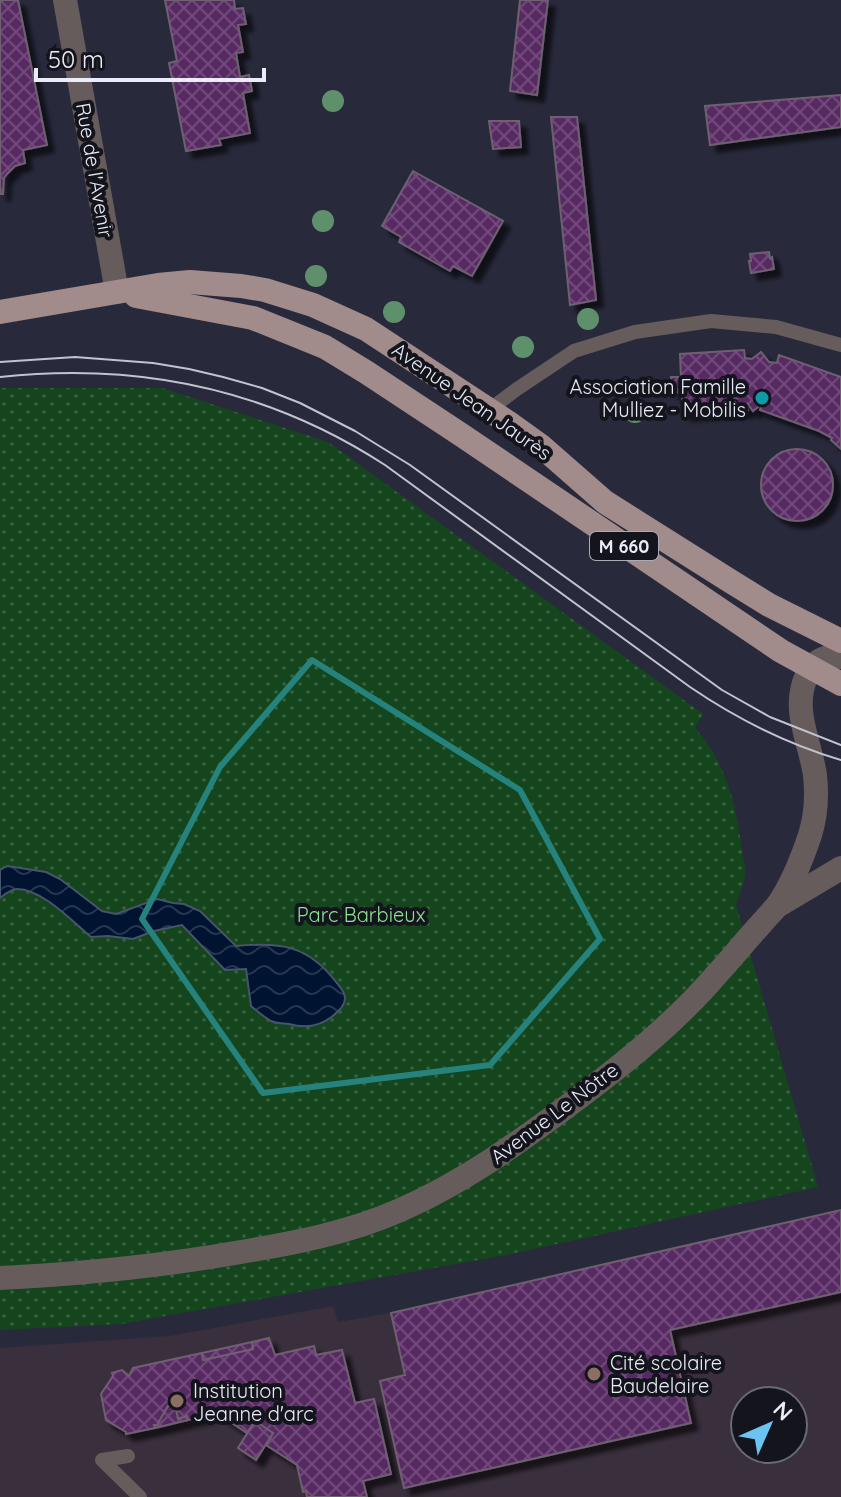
<svg xmlns="http://www.w3.org/2000/svg" width="841" height="1497" font-family="Quicksand,sans-serif">
	<defs>
		<pattern id="park-dots" width="8" height="8" patternUnits="userSpaceOnUse" patternTransform="scale(2)"><rect width="8" height="8" fill="#14451c"/><path d="M2 2h.1M6 6h.1" fill="none" stroke="#36603e" stroke-width="1.8" stroke-linecap="round"/></pattern>
		<pattern id="water-waves" width="16" height="10" patternUnits="userSpaceOnUse" patternTransform="scale(2)"><rect width="16" height="10" fill="#001330"/><path d="M0 5q4-4 8 0t8 0" fill="none" stroke="#25364f"/></pattern>
		<pattern id="building-cross-hatch" width="8" height="8" patternUnits="userSpaceOnUse" patternTransform="scale(2)"><rect width="8" height="8" fill="#592a63"/><path d="M0 0l8 8M0 8l8-8" fill="none" stroke="#71497a"/></pattern>
		<filter id="shadow"><feDropShadow dx="7" dy="7" stdDeviation="2" flood-color="#0009"/></filter>
	</defs>
	<rect width="100%" height="100%" fill="#282a3c"/>
	<path fill="#3a2f3d" fill-rule="evenodd" d="M841,1210V1497H0V1348L170,1336L333,1306L338,1322L391,1313ZM745,1401H793V1449H745Z"/>
	<path fill="url(#park-dots)" d="M0,388H162L328,442L703,714L695,728C726,762 736,805 742,850C743,858 746,867 745,875C744,884 739,895 736,905L818,1187L511,1254L121,1324L0,1330Z"/>
	<path fill="url(#water-waves)" stroke="#46546c" stroke-width="2" d="M7,866L46,872L60,879L102,911L116,914L157,899L173,903L184,904L200,911L236,946C280,942 308,945 336,982C340,987 345,992 345,998C345,1005 340,1010 335,1014C322,1026 307,1029 289,1024C283,1023 277,1024 271,1021C264,1017 257,1011 251,1006L246,969L225,970L182,925L154,931L133,939L108,936L91,937C72,921 42,889 17,889C11,889 5,894 0,898V870Z"/>
	<g fill="url(#building-cross-hatch)" stroke="#6e6071" stroke-width="2" filter="url(#shadow)">
		<path d="M0,0H18L47,145L23,150L25,163L15,166L7,174L4,178L3,194H0Z"/>
		<path d="M165,0H234L235,9L243,8L246,24L238,25L243,52L236,53L240,77L249,75L252,91L243,93L250,133L219,139L221,145L186,151L169,63L177,61Z"/>
		<path d="M520,0H548L537,95L510,91Z"/>
		<path d="M841,95V127L710,145L705,106Z"/>
		<path d="M551,117H577L596,300L570,305Z"/>
		<path d="M489,121H519L521,147L493,149Z"/>
		<path d="M413,171L503,221L472,276L453,266L450,271L399,242L401,237L382,226Z"/>
		<path d="M769,252L770,258L772,257L774,269L751,273L749,261H751L750,254Z"/>
		<path d="M744,350L745,358L752,359L761,352L769,362L777,363L779,355L841,377V449L831,440L832,438L819,431L760,410L762,404L753,411L747,403L748,410L683,414L682,392L672,393L671,377H681L680,354Z"/>
		<circle cx="797" cy="485" r="36"/>
		<path d="M841,1210V1292L670,1330L691,1423L404,1488L380,1381L405,1375L391,1313Z"/>
		<path d="M269,1338L275,1355L314,1346L316,1355L342,1350L355,1403L374,1399L391,1474L363,1481L367,1497H307L306,1491L303,1492L297,1465L266,1445L273,1433L255,1421L247,1433L217,1413L188,1420L187,1416L178,1419L175,1405L168,1406L157,1425H154L155,1428L126,1434V1432L106,1420L101,1394L113,1376L112,1373L122,1370L129,1376L133,1368L202,1353L203,1360L253,1349L252,1342Z"/>
		<path d="M252,1342L253,1349L203,1360L202,1353Z"/>
		<path d="M175,1405L178,1419L187,1416L188,1420L155,1428L154,1425H157L168,1406Z"/>
		<path d="M255,1421L273,1433L256,1460L238,1448Z"/>
	</g>
	<g fill="none" stroke-linecap="round" stroke-linejoin="round">
		<g stroke="#675c5c" stroke-width="14">
			<path d="M489,410L517,389L574,351L635,332L711,321L776,327L841,345"/>
			<path d="M128,1456L102,1460L140,1497"/>
		</g>
		<g stroke="#675c5c" stroke-width="24">
			<path d="M65,0L117,292"/>
			<path d="M779,905L841,868"/>
			<path d="M0,1278C81,1274 161,1266 241,1252C294,1243 348,1233 398,1211C463,1183 521,1141 577,1099C626,1062 677,1021 717,974C732,958 746,940 761,924C766,918 772,912 777,906C792,885 802,859 810,835C816,816 817,794 815,775C810,741 791,709 807,675C815,660 825,655 841,657"/>
		</g>
		<g stroke="#a18b8b" stroke-width="24">
			<path d="M136,296L253,318L325,347L366,372L460,434L781,651L841,684"/>
			<path d="M0,312L158,285L190,282L241,286L265,290L313,305L366,329L509,423L541,446L605,502L727,579L769,605L841,641"/>
		</g>
		<g stroke="#c1c3cf" stroke-width="2">
			<path d="M0,362L75,357L153,363L189,369L223,377L262,388L300,403L355,431L410,465L722,690L770,717L841,745"/>
			<path d="M0,377C138,362 268,389 385,465L690,687C737,719 787,744 841,760"/>
		</g>
	</g>
	<g fill="#5f906c">
		<circle cx="333" cy="101" r="11"/>
		<circle cx="323" cy="221" r="11"/>
		<circle cx="316" cy="276" r="11"/>
		<circle cx="394" cy="312" r="11"/>
		<circle cx="588" cy="319" r="11"/>
		<circle cx="523" cy="347" r="11"/>
		<circle cx="635" cy="412" r="11"/>
	</g>
	<path fill="none" stroke="#25827c" stroke-width="6" stroke-linejoin="round" d="M312,660L520,790L600,939L490,1065L263,1093L142,919L220,767Z"/>
	<circle fill="#0f9aa8" stroke="#13141c" stroke-width="3" cx="762" cy="398" r="8"/>
	<g fill="#8d6e63" stroke="#13141c" stroke-width="3">
		<circle cx="594" cy="1374" r="8"/>
		<circle cx="177" cy="1401" r="8"/>
	</g>
	<g text-anchor="middle" dominant-baseline="central" stroke-width="8" stroke-linejoin="round" paint-order="stroke">
		<rect fill="#13141c" stroke="#aaabb5" stroke-width="2" x="590" y="532" width="68" height="28" rx="6"/>
		<g font-size="18" font-weight="bold" fill="#eaecf7">
			<text x="624" y="546">M 660</text>
		</g>
		<g font-size="20" fill="#eaecf7" stroke="#13141c">
			<text transform="translate(95 170) rotate(80)">Rue de l'Avenir</text>
			<text transform="translate(472 401) rotate(35)">Avenue Jean Jaurès</text>
			<text transform="translate(554 1113) rotate(-37)">Avenue Le Nôtre</text>
		</g>
		<g font-size="20" fill="#eaecf7" stroke="#13141c" text-anchor="start">
			<text x="746" y="386" text-anchor="end">Association Famille<tspan x="746" dy="23">Mulliez - Mobilis</tspan></text>
			<text x="610" y="1362">Cité scolaire<tspan x="610" dy="23">Baudelaire</tspan></text>
			<text x="193" y="1390">Institution<tspan x="193" dy="23">Jeanne d'arc</tspan></text>
		</g>
		<g font-size="20" fill="#8ce394" stroke="#13141c">
			<text x="361" y="914">Parc Barbieux</text>
		</g>
	</g>
	<g transform="translate(769 1425) rotate(45)"><circle r="38" fill="#13141c" stroke="#696a74" stroke-width="2"/>
	<path d="M0-6L14 30L0 20L-14 30Z" fill="#6bc3f2"/>
	<text y="-12" font-size="22" font-weight="bold" text-anchor="middle" fill="#eaecf7">N</text>
	</g>
	<path d="M36 68v12h228v-12" fill="none" stroke="#eaecf7" stroke-width="4"/>
	<text x="48" y="68" font-size="24" fill="#eaecf7" stroke="#13141c" stroke-width="6" paint-order="stroke">50 m</text>
</svg>
